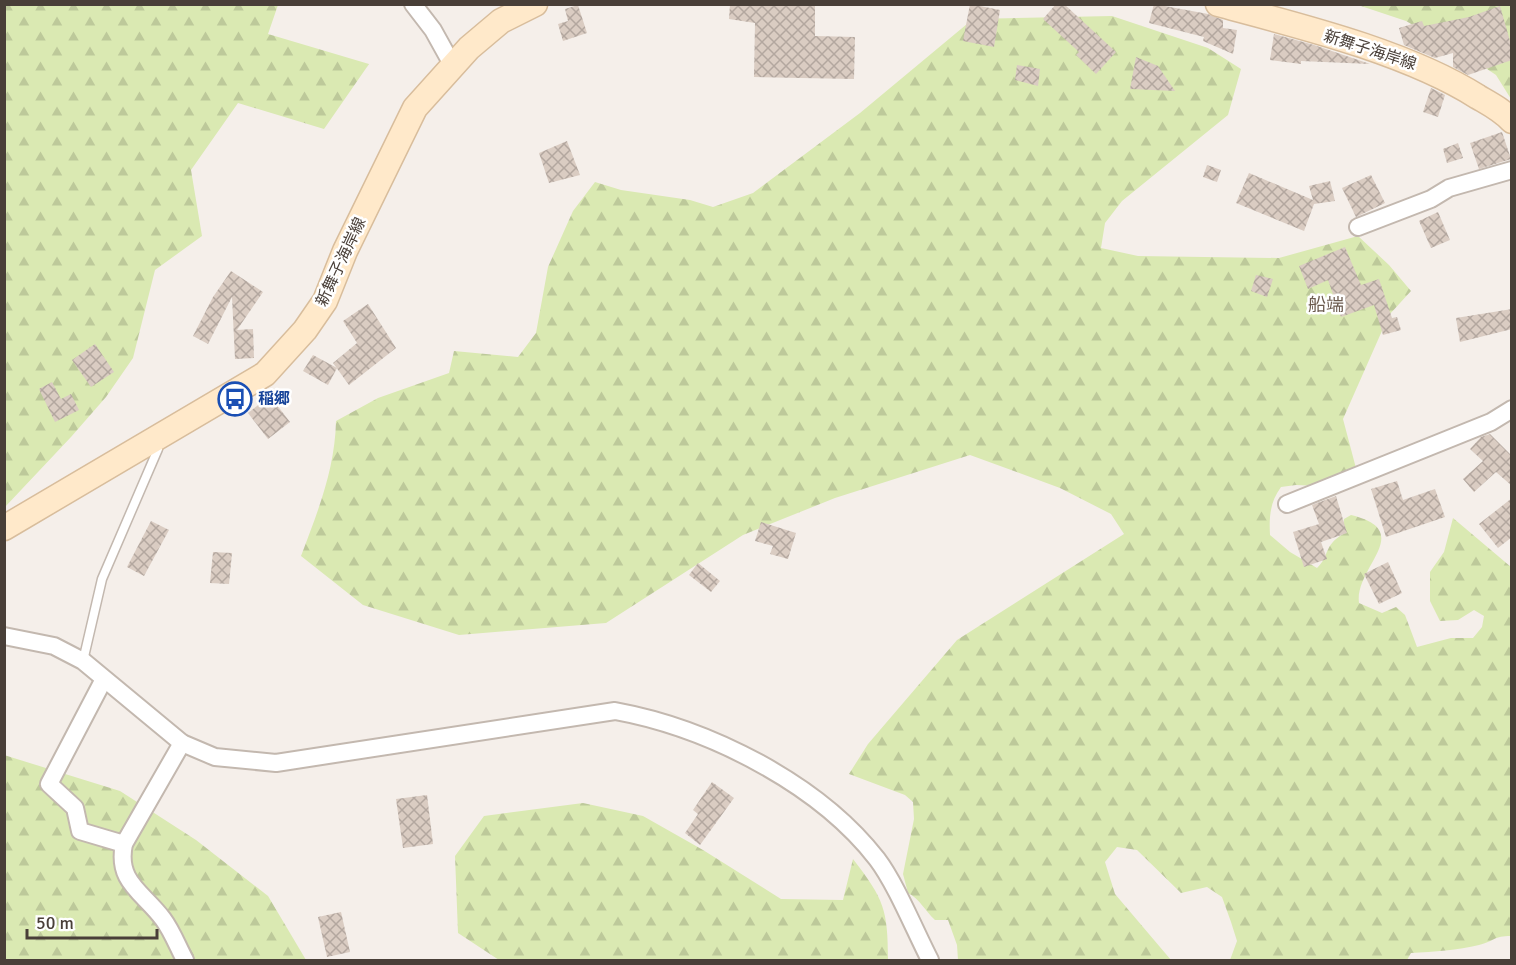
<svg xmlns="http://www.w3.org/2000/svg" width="1516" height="965" font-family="Signika,'Noto Sans JP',sans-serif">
	<defs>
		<pattern id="forest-firs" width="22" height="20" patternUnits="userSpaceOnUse" patternTransform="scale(1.5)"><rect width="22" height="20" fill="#dae9b2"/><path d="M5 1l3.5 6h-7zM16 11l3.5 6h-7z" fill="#bdc99a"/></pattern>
		<pattern id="building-cross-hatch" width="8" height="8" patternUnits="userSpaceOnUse" patternTransform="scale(1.5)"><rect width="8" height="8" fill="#daccc2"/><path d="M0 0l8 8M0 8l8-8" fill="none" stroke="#b3a79f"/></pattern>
	</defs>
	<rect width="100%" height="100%" fill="#f5efea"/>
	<g fill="url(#forest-firs)">
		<path d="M5,5H278L268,34L369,64L324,129L238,103L191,170L202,236L155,270L133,358L106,397L71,437L5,507Z"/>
		<path d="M1358,5H1511V99L1496,75L1472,59L1406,21Z"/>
		<path d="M1112,16L1208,48L1241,69L1228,115L1122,201L1105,223L1101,248L1138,256L1279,258L1358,236L1389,265L1411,291L1389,315L1343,419L1357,472L1319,486L1296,485L1281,487C1270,502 1269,517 1270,535L1290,552L1317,568C1330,556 1323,546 1343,534L1344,519L1351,515C1417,531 1354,567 1359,603L1382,613L1396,607L1405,615L1417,647L1451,638H1473L1482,627L1484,616L1474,610L1458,620L1440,621L1430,601V572L1444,552L1453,518L1511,567V936C1494,936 1494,941 1479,945C1458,950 1434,952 1411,953L1407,960H1230L1237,941L1231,922L1222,897L1207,887L1181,893L1137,850L1117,847L1105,862L1115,894L1171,960H958L957,945L948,920H935C925,911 920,899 908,893L903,874L914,819L913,802L905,795L849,774L868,744L957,640L1124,534L1111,514L1060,488L970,455L835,498L743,535L606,623L459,635L363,605L301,556C318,511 335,469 336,421L378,398L449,373L454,351L518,357L536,333L548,267L573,211L595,182L621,190L690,200L713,207L753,193L860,113L973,19Z"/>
		<path d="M4,755L120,791L196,840L268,896L306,960H5Z"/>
		<path d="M583,803L643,816L703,850L781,899L843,900L853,859C884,899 888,910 888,960H499L458,933L455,856L484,816Z"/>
	</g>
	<g fill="url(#building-cross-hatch)">
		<path d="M730,4H815V36L855,37L854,79L754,77L755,23L729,19Z"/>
		<path d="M970,4L1000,10L994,47L963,41Z"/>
		<path d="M1056,4H1064L1116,52L1096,74L1076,55L1079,52L1043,19Z"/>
		<path d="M1154,4L1208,14L1223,20V28L1237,30L1233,54L1203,41L1204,37L1149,23Z"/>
		<path d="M578,5L587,33L563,41L558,24L568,21L565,9Z"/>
		<path d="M1500,6L1512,48V60L1468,75L1453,67V53L1435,58L1404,45L1399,28L1422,21L1424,26L1469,17Z"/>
		<path d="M1274,34L1314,45L1370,64L1301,61V64L1270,60Z"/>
		<path d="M1136,57L1158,66L1175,91L1130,89Z"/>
		<path d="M1017,65L1040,69L1038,86L1015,80Z"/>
		<path d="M1431,88L1445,95L1438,117L1423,112Z"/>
		<path d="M1502,132L1511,159L1479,169L1470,143Z"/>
		<path d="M567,141L580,175L549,183L539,153Z"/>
		<path d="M1458,143L1463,158L1447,163L1443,149Z"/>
		<path d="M1207,165L1221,170L1217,182L1203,177Z"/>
		<path d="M1249,173L1313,200L1309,186L1330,181L1335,201L1314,204L1304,231L1236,203Z"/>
		<path d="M1371,175L1385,203L1356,217L1342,188Z"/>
		<path d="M1438,212L1450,240L1431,248L1419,221Z"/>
		<path d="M1345,247L1361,285L1379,279L1392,318L1397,317L1401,330L1383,335L1374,305L1341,317L1328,280L1308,289L1299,266Z"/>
		<path d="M231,271L263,292L237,330L253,329L254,358L235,359L232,297L208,344L193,336L213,297Z"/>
		<path d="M1256,275L1273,279L1267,297L1251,291Z"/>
		<path d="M368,304L396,348L349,385L333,363L357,343L343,321Z"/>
		<path d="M1512,309V329L1460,342L1456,318Z"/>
		<path d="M95,344L114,372L91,387L72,360Z"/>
		<path d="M313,355L337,368L328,385L303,371Z"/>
		<path d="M52,382L61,399L71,394L79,410L55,422L39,389Z"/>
		<path d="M270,396L290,422L268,439L248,413Z"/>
		<path d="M1490,434L1512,456V486L1496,472L1474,492L1463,479L1483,461L1470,449L1481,437Z"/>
		<path d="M1397,481L1403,500L1435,489L1445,517L1386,537L1371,489Z"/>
		<path d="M1336,496L1347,533L1321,542L1327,559L1304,567L1293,532L1319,524L1312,505Z"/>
		<path d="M1512,498V537L1498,548L1479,524Z"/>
		<path d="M151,521L169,530L144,576L127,567Z"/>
		<path d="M761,522L796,533L788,559L770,554L773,546L755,541Z"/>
		<path d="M213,552L232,553L229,584L210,583Z"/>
		<path d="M1388,562L1402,593L1379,604L1364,574Z"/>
		<path d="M698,563L720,581L711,592L689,575Z"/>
		<path d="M712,782L734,798L700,845L685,833L698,814L693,810Z"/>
		<path d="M427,795L433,844L403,848L396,799Z"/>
		<path d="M341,912L350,952L327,957L318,917Z"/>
	</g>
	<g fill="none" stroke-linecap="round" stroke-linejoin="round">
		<g stroke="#c3b8af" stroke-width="11">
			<path id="lane" d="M83,661L102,579L158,449V441"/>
		</g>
		<g stroke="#c3b8af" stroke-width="20">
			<g id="street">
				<path d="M413,4L433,30L453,66"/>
				<path d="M1358,227L1431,199L1449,188L1512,170"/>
				<path d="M1287,504L1491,422L1512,409"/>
				<path d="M4,636L54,646L83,661L182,743L215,757L276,763L615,711C708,728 818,783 877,859C896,884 915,931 930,960"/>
				<path d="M104,679L49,784L75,808L80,831L124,844"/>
				<path d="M182,743L124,844C116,882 143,892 163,919C172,931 178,947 185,960"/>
			</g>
		</g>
		<g stroke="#d8bd9c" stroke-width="27">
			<g id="secondary">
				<path d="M1218,4C1300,26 1407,52 1478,97C1490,104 1502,110 1512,121"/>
				<path d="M4,528L265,374L305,330L325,301L345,251L415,108L469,48L501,21L535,4"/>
			</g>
		</g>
		<use href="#lane" stroke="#fff" stroke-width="8"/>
		<use href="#street" stroke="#fff" stroke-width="16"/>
		<use href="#secondary" stroke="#ffe9ca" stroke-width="24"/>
	</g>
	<defs>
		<g id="bus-ring" transform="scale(1.725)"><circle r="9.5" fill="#fff" stroke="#1a4fb4" stroke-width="1.5"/><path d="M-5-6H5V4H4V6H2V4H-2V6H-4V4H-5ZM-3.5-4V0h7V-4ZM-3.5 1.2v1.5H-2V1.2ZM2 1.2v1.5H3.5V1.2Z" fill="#1a4fb4"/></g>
	</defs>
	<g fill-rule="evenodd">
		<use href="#bus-ring" x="235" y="399"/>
	</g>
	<g text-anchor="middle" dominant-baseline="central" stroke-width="5" stroke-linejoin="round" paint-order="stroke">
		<g font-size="16" fill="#493f38" stroke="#fff">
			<text transform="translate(1370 50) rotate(18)">新舞子海岸線</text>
			<text transform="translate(341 262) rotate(-65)">新舞子海岸線</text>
		</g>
		<g font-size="16" font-weight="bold" fill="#164399" stroke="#fff" text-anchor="start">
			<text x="258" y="399">稲郷</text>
		</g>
		<g font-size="18" fill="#6c5b4f" stroke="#fff">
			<text x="1326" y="305">船端</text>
		</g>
	</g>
	<rect width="1516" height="965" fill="none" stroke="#493f38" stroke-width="12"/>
	<path d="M27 929v9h130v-9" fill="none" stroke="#493f38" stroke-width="3"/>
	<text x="36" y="929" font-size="18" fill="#493f38" stroke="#ffffff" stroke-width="4.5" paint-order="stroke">50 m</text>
</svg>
